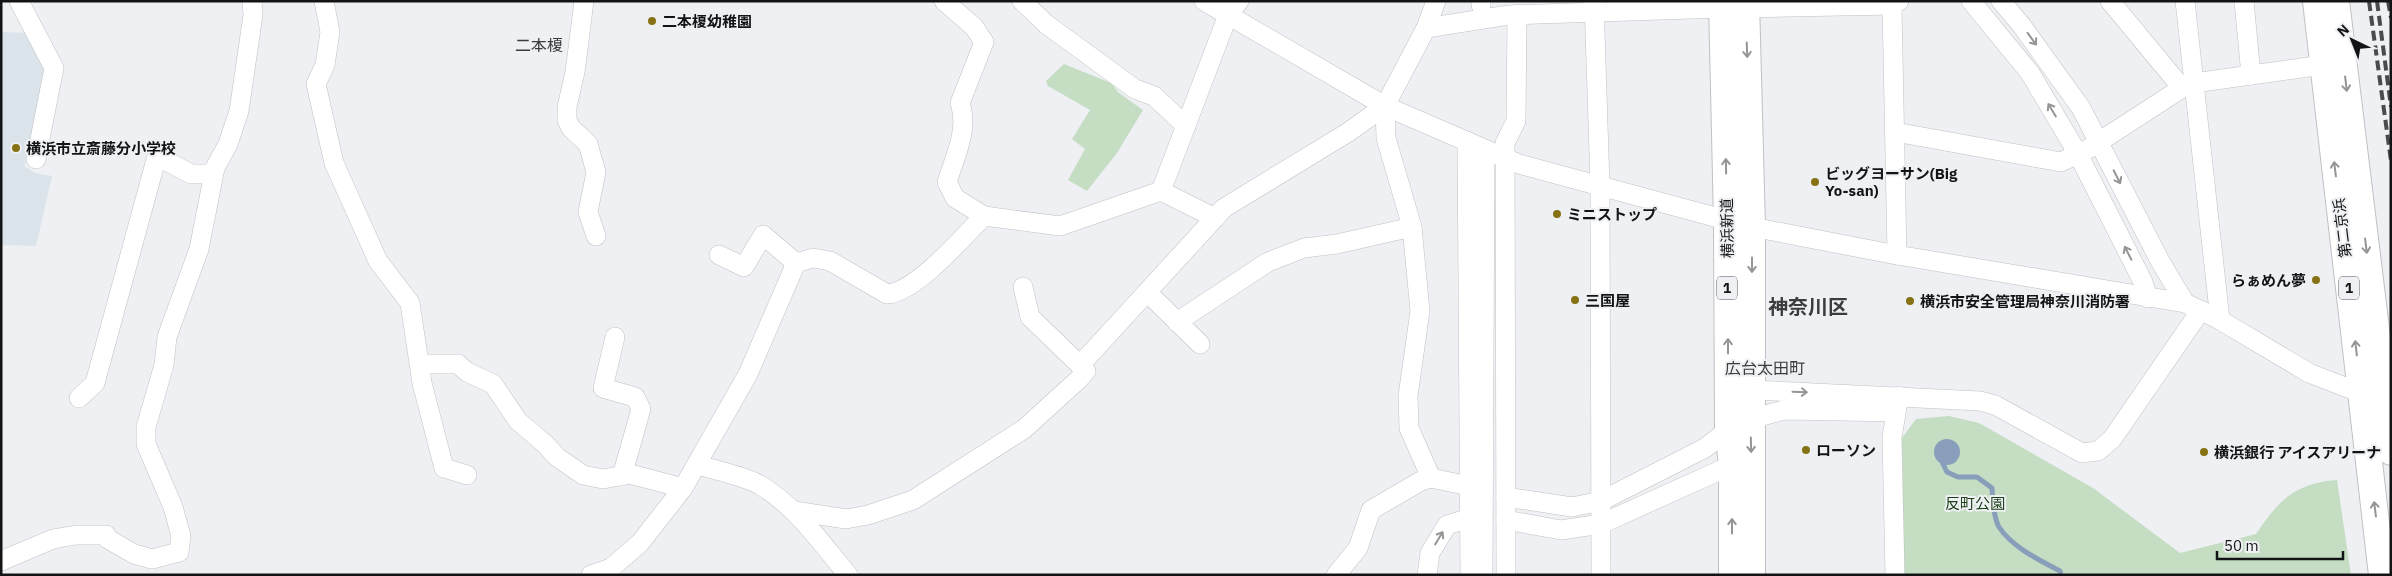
<svg xmlns="http://www.w3.org/2000/svg" width="2392" height="576" font-family="'IBM Plex Sans','Noto Sans JP',sans-serif">
	<rect width="100%" height="100%" fill="#eef0f3"/>
	<path fill="#dbe3eb" d="M1,32L27,33L46,70L38,129L24,166L35,173L52,176L36,246L5,245L1,248Z"/>
	<g fill="#c5ddc2">
		<path d="M1064,64L1111,83L1119,93L1143,110L1117,153L1087,191L1068,180L1085,149L1072,139L1090,110L1048,86L1046,81Z"/>
		<path d="M1949,416L1979,423L2093,488L2180,553L2256,534C2278,501 2295,483 2337,480L2351,575H1904L1902,438L1916,419Z"/>
	</g>
	<circle fill="#899ebb" cx="1947" cy="452" r="13"/>
	<g fill="none" stroke-linecap="round" stroke-linejoin="round">
		<path stroke="#899ebb" stroke-width="5" d="M1943,464L1947,472L1958,477H1977L1992,488C1993,499 1993,517 1999,527C2012,547 2039,560 2060,571L2061,575"/>
		<g stroke="#bfc1c3" stroke-width="20">
			<g id="minor">
				<path d="M19,1L54,68L36,159"/>
				<path d="M324,1L330,32L325,65L316,84L334,163L378,261L410,303L422,383L444,468L467,475"/>
				<path d="M584,1L575,72L567,107V120L571,128L588,144L596,172L588,212L596,236"/>
				<path d="M944,1L974,27L984,42L960,103C969,129 955,157 947,182L955,198L984,216"/>
				<path d="M1022,1L1046,24L1135,89L1154,96L1186,126"/>
				<path d="M1204,1L1385,106L1519,164L1752,227L1897,255L2185,303L2220,320L2309,373L2371,397"/>
				<path d="M1594,1L1600,185L1601,575"/>
				<path d="M1971,1L2030,73L2078,154L2143,282L2148,298"/>
				<path d="M2001,1L2022,26L2081,108L2160,261L2185,303"/>
				<path d="M2110,1L2182,88L2194,83L2323,65"/>
				<path d="M2185,1L2220,320"/>
				<path d="M2244,1L2251,75"/>
				<path d="M1481,5V1"/>
				<path d="M1892,5L1897,255"/>
				<path d="M1746,8L1892,5L1899,1"/>
				<path d="M1426,28L1509,15L1722,8"/>
				<path d="M1385,106L1386,138L1412,227L1420,311L1408,396L1409,428L1431,478"/>
				<path d="M1895,132L2061,162L2088,149L2182,88"/>
				<path d="M1467,141L1470,575"/>
				<path d="M1161,191L1228,15L1239,1"/>
				<path d="M719,255L744,267L763,235L796,263"/>
				<path d="M1148,293L1200,344"/>
				<path d="M1177,322L1268,262L1304,248L1337,244L1412,227"/>
				<path d="M615,337L603,388L635,397L641,409L622,476"/>
				<path d="M420,364H458L467,372L493,384L518,421L545,444L557,457L583,475L603,479L630,474L683,488"/>
				<path d="M1081,364L1224,208L1347,133L1385,106L1426,28L1436,1"/>
				<path d="M1752,390L1980,401L1995,405L2082,453L2098,451L2112,439L2201,310"/>
				<path d="M79,398L95,383L157,156L191,174H213"/>
				<path d="M1751,419L1784,410L1896,412"/>
				<path d="M698,465C717,471 742,475 760,485C797,507 821,543 848,575"/>
				<path d="M1506,497L1572,507L1601,501L1705,448L1728,430"/>
				<path d="M794,511L846,519L868,515L913,500L1024,429L1079,379L1086,371L1030,317L1023,287"/>
				<path d="M1506,520L1561,530L1601,524L1732,465"/>
				<path d="M1,561L53,539L76,535H106L108,539L134,554L152,559L179,552L181,536L173,507L146,444V427L164,365L167,337L199,249L215,168L228,144L239,111L253,15L252,1"/>
				<path d="M591,575L611,568L640,543L683,488L748,374L796,263L813,258L830,261L887,294C915,293 963,237 984,216L1060,226L1161,191L1215,218"/>
				<path d="M1336,575L1358,548L1371,510L1421,481L1431,478L1469,486"/>
				<path d="M1427,575L1430,553L1447,525L1470,518"/>
				<path d="M1483,575L1485,149"/>
				<path d="M1506,575L1505,143L1516,121L1517,14"/>
				<path d="M1895,575L1892,437L1899,396"/>
			</g>
		</g>
		<g stroke="#bfc1c3" stroke-width="28">
			<g id="highway">
				<path d="M1722,1L1727,222L1728,430L1732,465V575"/>
				<path d="M1746,1L1752,227V575"/>
				<path d="M2316,1L2382,575"/>
				<path d="M2336,1L2391,452"/>
			</g>
		</g>
		<use href="#minor" stroke="#fff" stroke-width="19"/>
		<use href="#highway" stroke="#fff" stroke-width="26"/>
		<g stroke="#4a4b4d" stroke-width="4" stroke-dasharray="10 5" stroke-linecap="butt">
			<path d="M2369,1L2391,161"/>
			<path d="M2377,1L2391,107"/>
			<path d="M2388,1L2391,18"/>
		</g>
	</g>
	<defs><path id="oneway-shaft" d="M-6 0H5M1.5-3L5.5 0L1.5 3" fill="none" stroke-width="1.6" stroke-linecap="round" stroke-linejoin="round" transform="scale(1.25)"/></defs>
	<g stroke="#959596">
		<use href="#oneway-shaft" transform="translate(2032 39) rotate(54)"/>
		<use href="#oneway-shaft" transform="translate(1747 50) rotate(88)"/>
		<use href="#oneway-shaft" transform="translate(2346 84) rotate(83)"/>
		<use href="#oneway-shaft" transform="translate(2052 110) rotate(-121)"/>
		<use href="#oneway-shaft" transform="translate(1726 166) rotate(-91)"/>
		<use href="#oneway-shaft" transform="translate(2335 169) rotate(-97)"/>
		<use href="#oneway-shaft" transform="translate(2117 177) rotate(63)"/>
		<use href="#oneway-shaft" transform="translate(2366 246) rotate(83)"/>
		<use href="#oneway-shaft" transform="translate(2128 253) rotate(-117)"/>
		<use href="#oneway-shaft" transform="translate(1752 265) rotate(90)"/>
		<use href="#oneway-shaft" transform="translate(1728 346) rotate(-90)"/>
		<use href="#oneway-shaft" transform="translate(2356 348) rotate(-97)"/>
		<use href="#oneway-shaft" transform="translate(1800 392) rotate(2)"/>
		<use href="#oneway-shaft" transform="translate(1751 445) rotate(89)"/>
		<use href="#oneway-shaft" transform="translate(2375 509) rotate(-97)"/>
		<use href="#oneway-shaft" transform="translate(1732 526) rotate(-90)"/>
		<use href="#oneway-shaft" transform="translate(1439 538) rotate(-59)"/>
	</g>
	<g fill="#867213" stroke="#eef0f3" stroke-width="2">
		<circle cx="652" cy="21" r="5"/>
		<circle cx="16" cy="148" r="5"/>
		<circle cx="1815" cy="182" r="5"/>
		<circle cx="1557" cy="214" r="5"/>
		<circle cx="2316" cy="280" r="5"/>
		<circle cx="1575" cy="300" r="5"/>
		<circle cx="1910" cy="301" r="5"/>
		<circle cx="1806" cy="450" r="5"/>
		<circle cx="2204" cy="452" r="5"/>
	</g>
	<g text-anchor="middle" dominant-baseline="central" stroke-width="4" stroke-linejoin="round" paint-order="stroke">
		<g fill="#eef0f3" stroke="#555658" stroke-width="1">
			<rect x="1717" y="276.5" width="20" height="23" rx="4"/>
			<rect x="2339" y="276.5" width="20" height="23" rx="4"/>
		</g>
		<g font-size="14" font-weight="bold" fill="#131415">
			<text x="1727" y="288">1</text>
			<text x="2349" y="288">1</text>
		</g>
		<g font-size="15" font-weight="bold" fill="#131415" stroke="#eef0f3" text-anchor="start">
			<text x="662" y="21">二本榎幼稚園</text>
			<text x="26" y="148">横浜市立斎藤分小学校</text>
			<text x="1825" y="173">ビッグヨーサン(Big<tspan x="1825" dy="17">Yo-san)</tspan></text>
			<text x="1567" y="214">ミニストップ</text>
			<text x="2306" y="280" text-anchor="end">らぁめん夢</text>
			<text x="1585" y="300">三国屋</text>
			<text x="1920" y="301">横浜市安全管理局神奈川消防署</text>
			<text x="1816" y="450">ローソン</text>
			<text x="2214" y="452">横浜銀行 アイスアリーナ</text>
		</g>
		<g font-size="15" fill="#131415" stroke="#eef0f3">
			<text transform="translate(1727 228) rotate(-91)">横浜新道</text>
			<text transform="translate(2342 228) rotate(-97)">第二京浜</text>
		</g>
		<g font-size="15" fill="#1d4018" stroke="#eef0f3">
			<text x="1975" y="503">反町公園</text>
		</g>
		<g font-size="16" fill="#3a3c3e" stroke="#eef0f3">
			<text x="539" y="45">二本榎</text>
			<text x="1765" y="368">広台太田町</text>
		</g>
		<g font-size="20" font-weight="bold" fill="#3a3c3e" stroke="#eef0f3">
			<text x="1808" y="306">神奈川区</text>
		</g>
	</g>
	<rect width="2392" height="576" fill="none" stroke="#131415" stroke-width="5"/>
	<g transform="translate(2352 40) rotate(317)" stroke="#eef0f3" stroke-width="4" paint-order="stroke">
	<path d="M0-4L9 19L0 12L-9 19Z" fill="#131415"/>
	<text y="-8" font-size="14" font-weight="bold" text-anchor="middle" fill="#131415">N</text>
	</g>
	<path d="M2217 551v8h126v-8" fill="none" stroke="#131415" stroke-width="2.5"/>
	<text x="2224" y="551" font-size="15" fill="#131415" stroke="#eef0f3" stroke-width="4" paint-order="stroke">50 m</text>
</svg>
